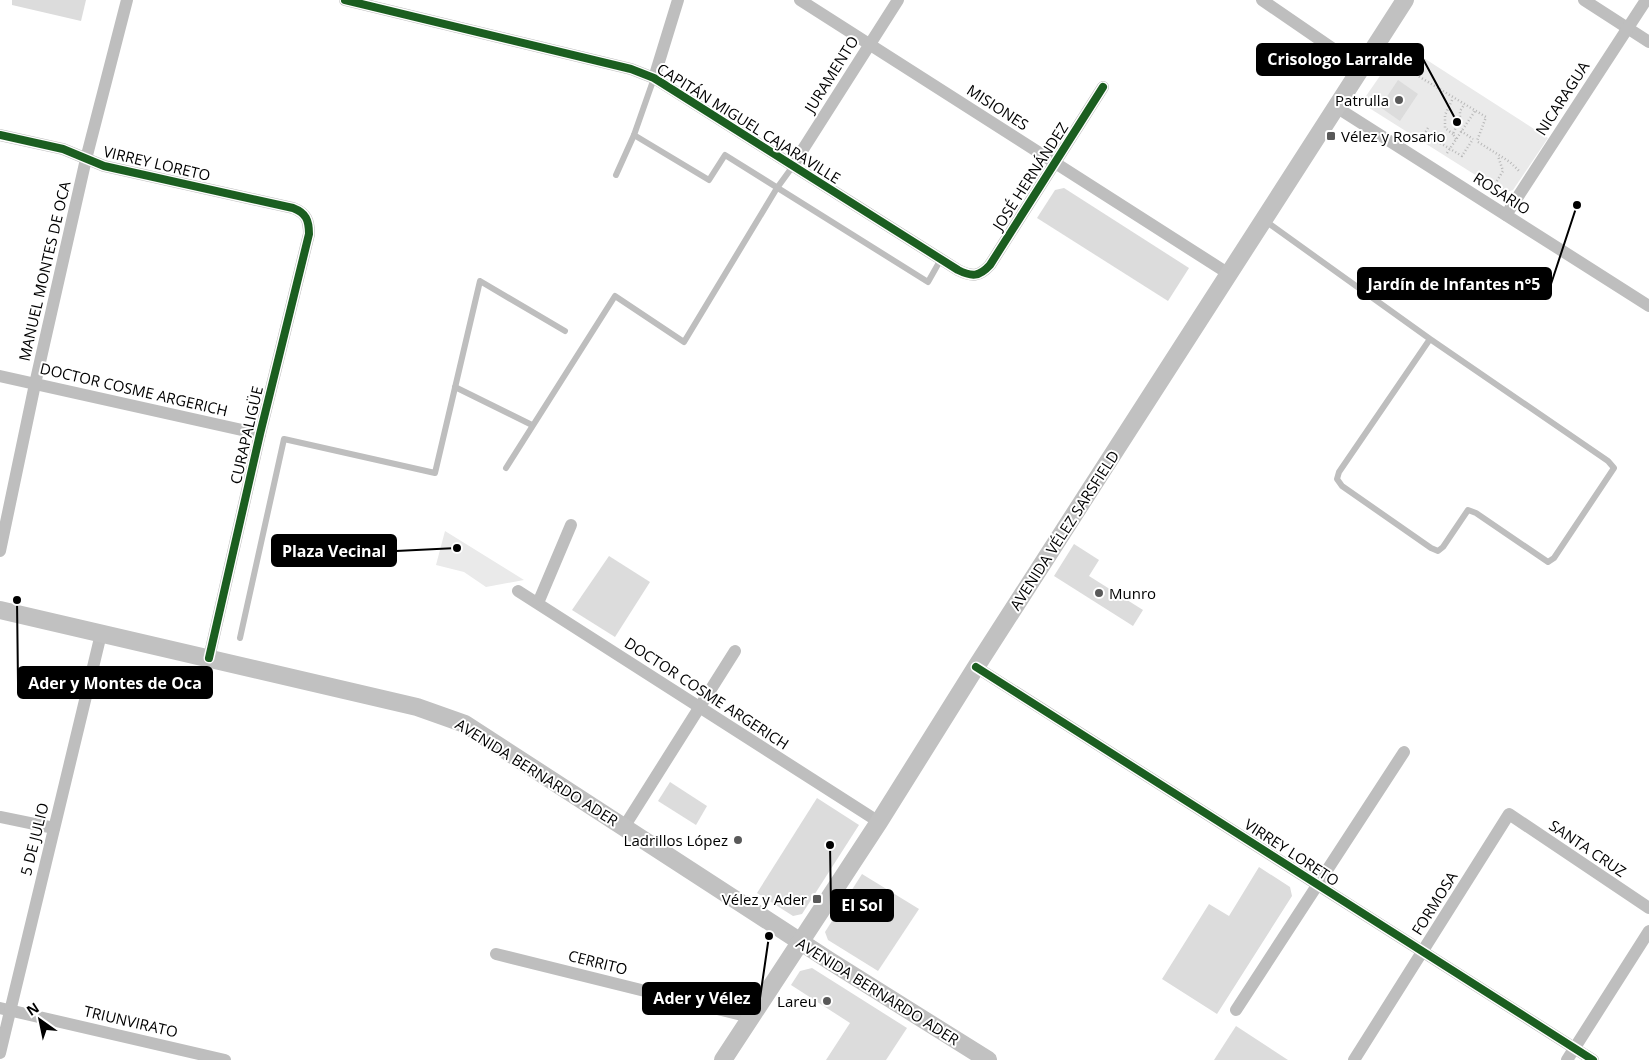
<svg xmlns="http://www.w3.org/2000/svg" width="1649" height="1060" font-family="'Open Sans',sans-serif">
	<rect width="100%" height="100%" fill="#fff"/>
	<g fill="#eaeaea">
		<path d="M1402,44L1548,138L1513,190L1504,193L1366,106L1364,99Z"/>
		<path d="M445,531L524,580L486,587L464,572L436,565Z"/>
	</g>
	<g fill="#dcdcdc">
		<path d="M12,0H86L81,21L12,5Z"/>
		<path d="M1398,80L1418,94L1400,121L1380,107Z"/>
		<path d="M1064,188L1189,268L1168,301L1037,218L1055,190Z"/>
		<path d="M1074,544L1099,560L1089,576L1143,610L1133,626L1054,576Z"/>
		<path d="M609,556L650,582L615,637L572,610Z"/>
		<path d="M670,782L707,806L696,825L658,801Z"/>
		<path d="M817,798L859,825L802,914L793,916L757,893Z"/>
		<path d="M1259,867L1290,887L1292,896L1217,1014L1162,979L1209,904L1229,916Z"/>
		<path d="M862,874L919,909L878,971L828,940L825,932Z"/>
		<path d="M812,968L907,1028L886,1060H826L850,1023L791,985L800,971Z"/>
		<path d="M1236,1026L1288,1060H1214Z"/>
	</g>
	<g fill="none" stroke-linecap="round" stroke-linejoin="round">
		<g stroke="#b8b8b8" stroke-width="2.5" stroke-dasharray="1 2.5" stroke-linecap="butt">
			<path d="M1395,62L1486,117L1477,141"/>
			<path d="M1428,128L1423,136L1440,143L1462,156L1473,139"/>
			<path d="M1461,131L1473,139"/>
			<path d="M1453,134L1445,128V115L1453,98"/>
			<path d="M1456,139L1453,134L1460,118V111L1464,105"/>
			<path d="M1478,142L1510,162L1519,171"/>
			<path d="M1447,153L1475,111"/>
			<path d="M1495,184L1503,171L1498,156"/>
		</g>
		<g stroke="#bebebe" stroke-width="6">
			<path d="M634,135L709,180L725,155L928,282L941,259"/>
			<path d="M616,175L634,135L654,78"/>
			<path d="M1264,220L1430,339L1608,461L1614,468L1554,558L1548,562L1476,513L1468,510L1443,547L1438,551L1431,548L1342,486L1337,479L1339,472L1430,339"/>
			<path d="M455,387L532,425"/>
			<path d="M506,468L615,296L684,342L777,188L793,166"/>
			<path d="M240,638L284,439L435,473L480,281L565,331"/>
		</g>
		<g stroke="#bebebe" stroke-width="12">
			<path d="M345,0L631,69L654,78L958,270C972,277 979,277 990,265L1103,87"/>
			<path d="M800,0L1229,274"/>
			<path d="M1262,0L1361,68"/>
			<path d="M1584,0L1649,42"/>
			<path d="M654,78L678,0"/>
			<path d="M1336,107L1649,306"/>
			<path d="M0,135L63,149L104,166L293,208C306,213 309,220 309,234L260,434L209,658"/>
			<path d="M793,165L898,0"/>
			<path d="M1506,215L1646,0"/>
			<path d="M0,376L260,434"/>
			<path d="M0,551L35,384L86,159L127,0"/>
			<path d="M518,591L879,822"/>
			<path d="M538,603L571,525"/>
			<path d="M976,667L1593,1060"/>
			<path d="M0,817L54,828"/>
			<path d="M624,827L735,651"/>
			<path d="M496,954L750,1017"/>
			<path d="M0,1008L225,1060"/>
			<path d="M1236,1010L1404,752"/>
			<path d="M0,1053L101,634"/>
			<path d="M1354,1060L1509,814L1649,908"/>
			<path d="M1567,1060L1649,931"/>
		</g>
		<g stroke="#c1c1c1" stroke-width="18">
			<path d="M0,610L417,707L465,724L830,961L988,1060"/>
			<path d="M723,1060L879,822L976,667L1405,0"/>
		</g>
		<g stroke="#fff" stroke-width="11">
			<g id="cycleway">
				<path d="M345,0L631,69L654,78L958,270C972,277 979,277 990,265L1103,87"/>
				<path d="M0,135L63,149L104,166L293,208C306,213 309,220 309,234L260,434L209,658"/>
				<path d="M976,667L1593,1060"/>
			</g>
		</g>
		<use href="#cycleway" stroke="#1b5e20" stroke-width="8"/>
	</g>
	<g fill="#595959" stroke="#fff" stroke-width="2">
		<circle cx="1399" cy="100" r="5"/>
		<rect x="1326" y="131" width="10" height="10" rx="2.5"/>
		<circle cx="1099" cy="593" r="5"/>
		<circle cx="738" cy="840" r="5"/>
		<rect x="812" y="894" width="10" height="10" rx="2.5"/>
		<circle cx="827" cy="1001" r="5"/>
	</g>
	<g text-anchor="middle" dominant-baseline="central" stroke-width="4" stroke-linejoin="round" paint-order="stroke">
		<g font-size="15" fill="#000" stroke="#fff">
			<text transform="translate(831 74) rotate(-58)">JURAMENTO</text>
			<text transform="translate(1562 98) rotate(-57)">NICARAGUA</text>
			<text transform="translate(998 107) rotate(33)">MISIONES</text>
			<text transform="translate(749 123) rotate(32)">CAPITÁN MIGUEL CAJARAVILLE</text>
			<text transform="translate(157 163) rotate(13)">VIRREY LORETO</text>
			<text transform="translate(1030 176) rotate(-57)">JOSÉ HERNÁNDEZ</text>
			<text transform="translate(1502 193) rotate(33)">ROSARIO</text>
			<text transform="translate(44 271) rotate(-77)">MANUEL MONTES DE OCA</text>
			<text transform="translate(134 389) rotate(13)">DOCTOR COSME ARGERICH</text>
			<text transform="translate(246 435) rotate(-77)">CURAPALIGÜE</text>
			<text transform="translate(1064 530) rotate(-57)">AVENIDA VÉLEZ SARSFIELD</text>
			<text transform="translate(707 693) rotate(33)">DOCTOR COSME ARGERICH</text>
			<text transform="translate(537 772) rotate(32)">AVENIDA BERNARDO ADER</text>
			<text transform="translate(34 839) rotate(-76)">5 DE JULIO</text>
			<text transform="translate(1588 848) rotate(34)">SANTA CRUZ</text>
			<text transform="translate(1292 852) rotate(33)">VIRREY LORETO</text>
			<text transform="translate(1434 903) rotate(-58)">FORMOSA</text>
			<text transform="translate(598 962) rotate(14)">CERRITO</text>
			<text transform="translate(878 991) rotate(32)">AVENIDA BERNARDO ADER</text>
			<text transform="translate(131 1021) rotate(13)">TRIUNVIRATO</text>
		</g>
		<g font-size="15" fill="#000" stroke="#fff" text-anchor="end">
			<text x="1389" y="100">Patrulla</text>
			<text x="1341" y="136" text-anchor="start">Vélez y Rosario</text>
			<text x="1109" y="593" text-anchor="start">Munro</text>
			<text x="728" y="840">Ladrillos López</text>
			<text x="807" y="899">Vélez y Ader</text>
			<text x="817" y="1001">Lareu</text>
		</g>
	</g>
	<path fill="none" stroke="#000" stroke-width="2" d="M1457 122L1423 59M1577 205L1551 284M457 548L396 551M17 600L18 683M830 845L831 906M769 936L760 998"/>
	<g fill="#000" stroke="#fff" stroke-width="2">
		<circle cx="1457" cy="122" r="5"/>
		<circle cx="1577" cy="205" r="5"/>
		<circle cx="457" cy="548" r="5"/>
		<circle cx="17" cy="600" r="5"/>
		<circle cx="830" cy="845" r="5"/>
		<circle cx="769" cy="936" r="5"/>
	</g>
	<g fill="#000" stroke="#000" stroke-width="2">
		<rect x="1257" y="44" width="166" height="31" rx="5"/>
		<rect x="1358" y="268" width="193" height="31" rx="5"/>
		<rect x="272" y="535" width="124" height="31" rx="5"/>
		<rect x="18" y="667" width="194" height="31" rx="5"/>
		<rect x="831" y="890" width="62" height="31" rx="5"/>
		<rect x="643" y="983" width="117" height="31" rx="5"/>
	</g>
	<g font-size="16" text-anchor="middle" font-weight="bold" fill="#fff">
		<text x="1340" y="65">Crisologo Larralde</text>
		<text x="1454" y="290">Jardín de Infantes n°5</text>
		<text x="334" y="557">Plaza Vecinal</text>
		<text x="115" y="689">Ader y Montes de Oca</text>
		<text x="862" y="911">El Sol</text>
		<text x="702" y="1004">Ader y Vélez</text>
	</g>
	<g transform="translate(40 1020) rotate(327)" stroke="#ffffff" stroke-width="4" paint-order="stroke">
	<path d="M0-4L9 19L0 12L-9 19Z" fill="#000000"/>
	<text y="-8" font-size="14" font-weight="bold" text-anchor="middle" fill="#000000">N</text>
	</g>
</svg>
